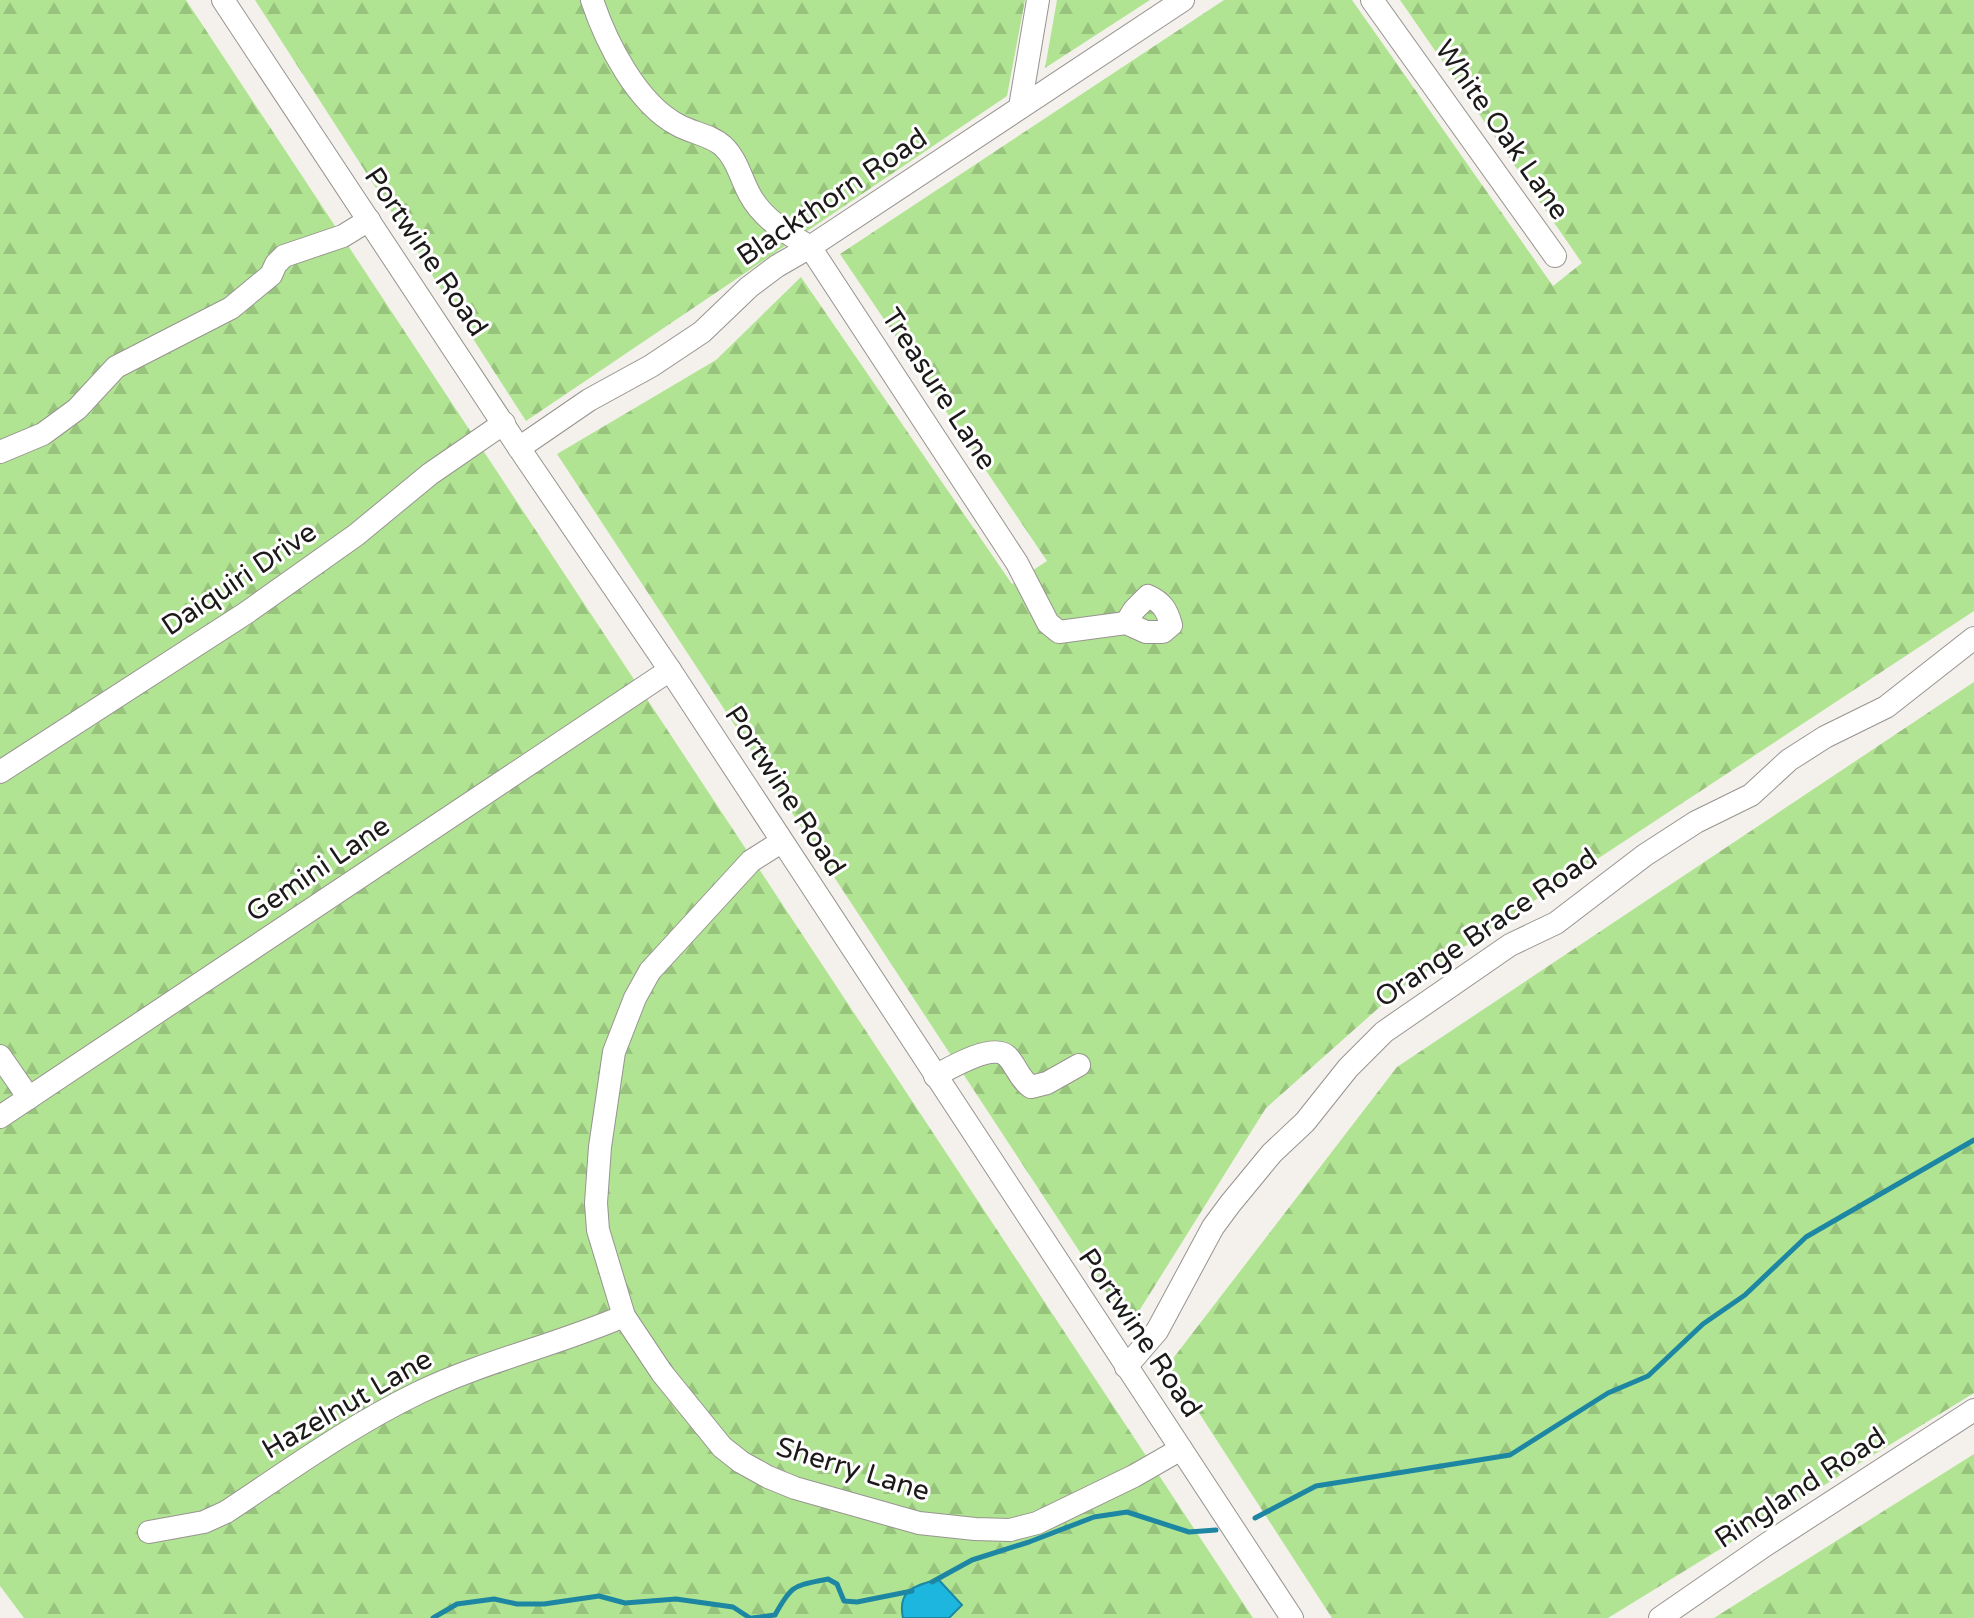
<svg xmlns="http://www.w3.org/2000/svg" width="1974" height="1618" font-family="'Varela Round',sans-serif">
	<defs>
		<pattern id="forest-firs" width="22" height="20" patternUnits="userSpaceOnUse" patternTransform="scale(2)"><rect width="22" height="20" fill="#b1e492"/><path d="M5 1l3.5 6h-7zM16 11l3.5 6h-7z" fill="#98c37d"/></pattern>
	</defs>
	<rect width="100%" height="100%" fill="#f4f1ec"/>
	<g fill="url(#forest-firs)">
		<path d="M0,0H186L1253,1618H24L0,1586Z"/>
		<path d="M255,0H1025L1007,96L526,421Z"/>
		<path d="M1057,0H1150L1045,68Z"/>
		<path d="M1224,0H1352L1553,286L1582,263L1400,0H1974V611L1400,989L1266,1108L1129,1327L557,454L716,360L801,277L1012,584L1047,561L840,254Z"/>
		<path d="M1974,682V1393L1608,1618H1332L1168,1365L1397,1067Z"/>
		<path d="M1974,1454V1618H1714Z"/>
	</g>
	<path fill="#1db6de" stroke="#1d87a3" stroke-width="2" d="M938,1579L962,1605L949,1618H903C897,1589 915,1586 938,1579Z"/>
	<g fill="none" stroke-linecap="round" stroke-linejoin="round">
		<g stroke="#1d87a3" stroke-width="5">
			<path d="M1255,1518L1316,1486L1510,1455L1608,1393L1648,1376L1703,1324L1745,1295L1806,1237L1974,1140"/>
			<path d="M932,1582L972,1560L1029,1542L1094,1517L1127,1512L1189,1532L1216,1530"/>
			<path d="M433,1618L457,1604L494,1599L517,1604H544L599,1596L625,1603L676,1599L733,1607L750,1618"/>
			<path d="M752,1618L775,1615C792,1584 794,1586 828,1579L837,1584L844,1601L857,1602L912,1591"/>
		</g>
		<g stroke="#979490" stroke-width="24">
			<g id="minor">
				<path d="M223,0L519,448L670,670L1292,1618"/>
				<path d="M592,0C606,42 637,104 678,125C692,133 711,135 723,146C737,159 741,179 750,195C762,218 788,234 810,247L1017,563L1048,623L1059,632L1126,623L1146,632H1163L1171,625C1167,610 1162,602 1148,596L1134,610L1126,623"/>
				<path d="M1372,0L1555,256"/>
				<path d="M1020,107L1038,0"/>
				<path d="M519,448L589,400L651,366L702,332L749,287L777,266L810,247L1183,0"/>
				<path d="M0,452L43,434L77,409L116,367L231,308L271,275L276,264L284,256L343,236L369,220"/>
				<path d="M0,772L246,613L356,535L430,474L504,423"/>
				<path d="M781,842L751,861L650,971L635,998L614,1052L600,1147L596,1203L598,1230L624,1316L662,1373L722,1447L741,1462L768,1477L795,1488L919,1523L975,1529L1010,1530L1037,1523L1134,1476L1181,1449"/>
				<path d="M0,1056L29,1098"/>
				<path d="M935,1076C950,1068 992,1043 1007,1056C1016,1065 1019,1079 1031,1087L1047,1083L1079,1065"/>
				<path d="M0,1117L670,670"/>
				<path d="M1126,1367L1157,1331L1213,1227L1230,1204L1272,1153L1305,1122L1348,1068L1384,1032L1510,945L1556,923L1645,855L1696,822L1751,795L1789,760L1825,737L1886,707L1974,638"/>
				<path d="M149,1532L204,1522L226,1512C288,1471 350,1426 418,1393C484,1361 557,1345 624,1316"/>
				<path d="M1660,1618L1767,1544L1974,1410"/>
			</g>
		</g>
		<use href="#minor" stroke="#fff" stroke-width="22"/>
	</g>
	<g text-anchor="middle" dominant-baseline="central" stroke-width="6" stroke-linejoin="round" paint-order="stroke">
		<g font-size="28" fill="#1c1a19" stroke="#fff">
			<text transform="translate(1502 130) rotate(55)">White Oak Lane</text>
			<text transform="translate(832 197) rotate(-34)">Blackthorn Road</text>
			<text transform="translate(426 252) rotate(56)">Portwine Road</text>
			<text transform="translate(939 389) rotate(57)">Treasure Lane</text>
			<text transform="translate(239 579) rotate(-34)">Daiquiri Drive</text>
			<text transform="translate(785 791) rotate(57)">Portwine Road</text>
			<text transform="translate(318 869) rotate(-34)">Gemini Lane</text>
			<text transform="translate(1486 928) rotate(-34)">Orange Brace Road</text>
			<text transform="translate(1140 1333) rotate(56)">Portwine Road</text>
			<text transform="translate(347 1404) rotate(-30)">Hazelnut Lane</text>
			<text transform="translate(853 1469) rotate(17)">Sherry Lane</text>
			<text transform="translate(1800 1488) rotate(-33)">Ringland Road</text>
		</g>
	</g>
</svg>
